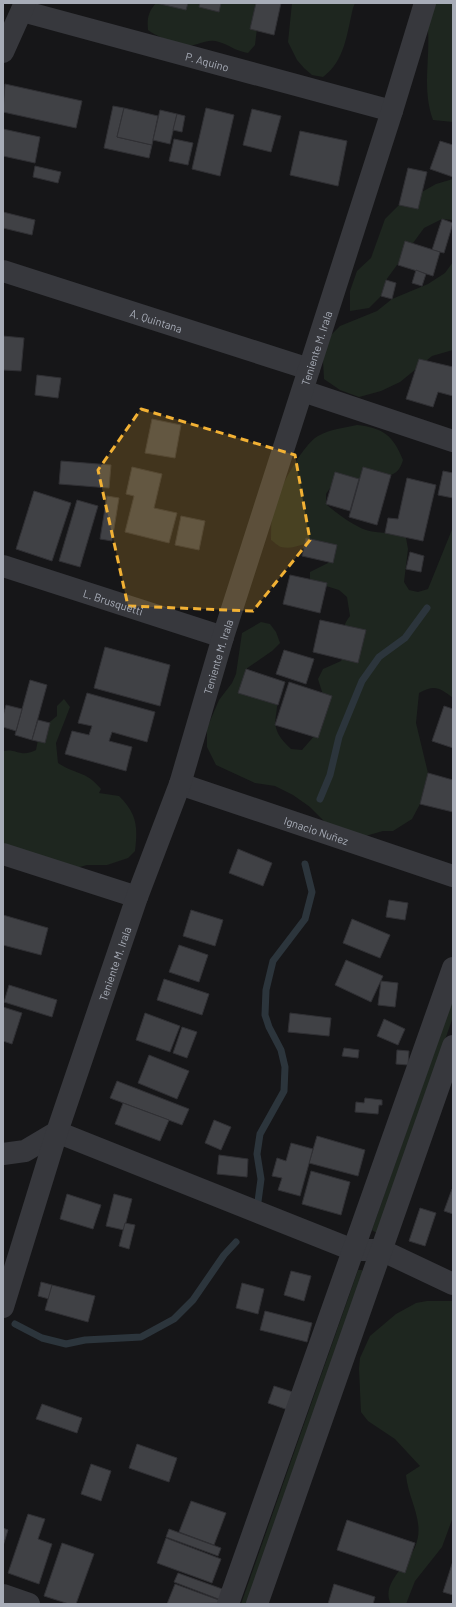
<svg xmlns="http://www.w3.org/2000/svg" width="456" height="1607" font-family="Barlow,sans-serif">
	<rect width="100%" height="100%" fill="#161618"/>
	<g fill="#1e261f">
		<path d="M156,3H260L255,45L248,53C235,51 230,45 219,42C208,38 199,45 189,46C178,46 156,36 148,30C147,19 148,12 156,3Z"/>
		<path d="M292,3H355L353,8C347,33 345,61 323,77L312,75L304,68L297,60L288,42Z"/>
		<path d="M419,3H453V122L433,120C422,89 430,61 428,30C427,21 422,11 419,3Z"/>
		<path d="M453,179V220L442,219L424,228L386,280L381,296L369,308L350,311V291L357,271L371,258L385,219L399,205L436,184Z"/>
		<path d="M453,262V350L432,356L400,382L381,391L359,397L340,390L324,379L323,361L325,341L340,326L377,311L392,299L428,284L445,273Z"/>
		<path d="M357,425C383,428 393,435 403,460C402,463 401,466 399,469C391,481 347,485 332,485L326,494V504C336,513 354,526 366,530C372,532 379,532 385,533L391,529L400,530L406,538L408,549L404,582L409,590L418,592L428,589L453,527V698C440,688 435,684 419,693L416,723L428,773L420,804L412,819L393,831H383L362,837L333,830L310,807L293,795L275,786L255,783L216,765L207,747V728L219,700L232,683L236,674L242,633L261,622L270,624L276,632L280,643L272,651L246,669L278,695C277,723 268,727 291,749L302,750L322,727L324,698L318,679L323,669L341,661L346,652C344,638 340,628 350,616L347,597L339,590L310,581V572L328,563L333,555L331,545C310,536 299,551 281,547C278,546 274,542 271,540C271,530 271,519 273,509C278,491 302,445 318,436C330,429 344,428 357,425Z"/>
		<path d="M64,699L70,707L56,743L58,763C76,775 85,770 101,789L99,793L119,796C137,814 138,826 135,851L128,858L107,865H87L58,873L3,856V751C17,748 20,758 36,750L40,730L57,716V706Z"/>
		<path d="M453,998V1017L378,1232H375L372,1230Z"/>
		<path d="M358,1270H362L363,1273L247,1604H241Z"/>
		<path d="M427,1301H453V1517L442,1547L415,1581L406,1604H391C380,1584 408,1565 415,1547C426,1522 408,1500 406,1475L420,1466L395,1439L368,1421L361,1412L359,1369L360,1358L370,1336L396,1314L416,1303Z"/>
	</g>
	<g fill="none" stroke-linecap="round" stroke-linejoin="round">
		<g stroke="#2c353c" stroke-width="7">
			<path d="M320,799L330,775L339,737L362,681L379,657L405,638L427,608"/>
			<path d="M257,1209L261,1179L257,1154L260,1134L284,1091L285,1067L281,1050L269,1027L265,1015L266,990L273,961L305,919L312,892L305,864"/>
			<path d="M15,1324L42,1338L66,1344L85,1340L141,1337L174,1319L193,1300L224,1255L236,1242"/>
		</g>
	</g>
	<g fill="#404145" stroke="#303034">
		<path d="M156,3H188L186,10Z"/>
		<path d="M200,3H221L219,12L199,7Z"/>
		<path d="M256,3H281L274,35L250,29Z"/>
		<path d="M5,84L82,101L76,128L3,112Z"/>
		<path d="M113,106L124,108L117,137L152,145L149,158L104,148Z"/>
		<path d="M124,108L158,116L152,145L117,137Z"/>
		<path d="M206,108L234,115L220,176L192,169Z"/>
		<path d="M252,109L281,116L271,152L243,145Z"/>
		<path d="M160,110L177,114L170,144L153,140Z"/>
		<path d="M177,114L185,116L182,132L173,130Z"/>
		<path d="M3,129L40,137L35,163L3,156Z"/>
		<path d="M300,131L347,141L338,186L290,175Z"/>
		<path d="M174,139L193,143L188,165L169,161Z"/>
		<path d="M440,141L453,145V177L430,169Z"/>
		<path d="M35,166L61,172L58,183L33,177Z"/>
		<path d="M408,168L427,172L418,209L399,205Z"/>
		<path d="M3,212L35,220L32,235L3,228Z"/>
		<path d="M442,219L453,223L444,253L432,250Z"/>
		<path d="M405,241L440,252L433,276L398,265Z"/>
		<path d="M416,270L426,274L422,286L412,283Z"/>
		<path d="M386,280L396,283L392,299L381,296Z"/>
		<path d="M3,336L24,338L21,371L3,370Z"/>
		<path d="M419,359L453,367V396L438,392L433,407L406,399Z"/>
		<path d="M37,375L61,378L58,398L35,395Z"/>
		<path d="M152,419L181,425L175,458L145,453Z"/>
		<path d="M61,461L111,465L109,488L59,484Z"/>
		<path d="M132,467L162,474L154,508L177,513L169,543L125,532L134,496L126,494Z"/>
		<path d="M363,467L391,475L377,525L349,517Z"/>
		<path d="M443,471L453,473V498L438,495Z"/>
		<path d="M335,472L359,479L350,511L326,504Z"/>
		<path d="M407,478L436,485L423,541L385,533L388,518L398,519Z"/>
		<path d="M34,491L71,503L52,561L16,549Z"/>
		<path d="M107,496L119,498L112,541L100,539Z"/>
		<path d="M77,500L98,506L80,567L59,561Z"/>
		<path d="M181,516L205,521L199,550L175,545Z"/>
		<path d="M306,538L337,545L333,563L302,556Z"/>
		<path d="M410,552L424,556L421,572L406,569Z"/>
		<path d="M290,575L327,583L320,613L283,604Z"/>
		<path d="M320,620L366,630L358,663L313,652Z"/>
		<path d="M105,647L170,665L160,706L94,688Z"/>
		<path d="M284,650L314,659L306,684L276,674Z"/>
		<path d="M246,669L285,682L278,705L238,693Z"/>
		<path d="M30,680L47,685L32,740L15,735Z"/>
		<path d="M289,682L332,696L318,738L275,725Z"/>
		<path d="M87,693L155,712L147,742L112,732L109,741L132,747L126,771L65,754L72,731L89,735L92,726L78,723Z"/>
		<path d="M6,705L22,709L16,731L3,727V716Z"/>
		<path d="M444,706L453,709V748L432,741Z"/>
		<path d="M38,720L50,723L45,743L32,740Z"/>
		<path d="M428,773L453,780V812L420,804Z"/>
		<path d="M238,849L272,863L263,886L229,873Z"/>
		<path d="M389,900L408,903L405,920L386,917Z"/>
		<path d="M191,910L223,920L215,946L183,936Z"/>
		<path d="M3,915L48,928L41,955L3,945Z"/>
		<path d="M352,919L390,935L380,958L343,943Z"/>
		<path d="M179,945L208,955L199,982L169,972Z"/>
		<path d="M346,960L383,976L371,1002L335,985Z"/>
		<path d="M164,979L209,994L202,1015L157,1000Z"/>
		<path d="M381,981L398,983L395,1007L378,1005Z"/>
		<path d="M9,985L57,1000L52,1017L4,1002Z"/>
		<path d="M3,1007L22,1013L12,1044L3,1041Z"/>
		<path d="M145,1013L180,1026L170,1052L136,1040Z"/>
		<path d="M290,1013L331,1018L329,1036L288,1032Z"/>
		<path d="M384,1019L405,1029L398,1045L377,1036Z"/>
		<path d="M182,1027L197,1032L187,1058L173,1053Z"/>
		<path d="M344,1048L359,1050L358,1058L342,1056Z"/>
		<path d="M397,1050L409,1051L408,1065L396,1064Z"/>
		<path d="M149,1055L189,1071L177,1099L138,1083Z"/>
		<path d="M117,1081L189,1109L182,1125L110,1098Z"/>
		<path d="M365,1098L382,1100V1105H379L378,1114L355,1112L356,1102L364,1103Z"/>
		<path d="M123,1103L169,1120L160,1141L115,1124Z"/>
		<path d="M214,1120L231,1127L221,1150L205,1143Z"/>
		<path d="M317,1136L365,1150L358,1176L309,1163Z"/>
		<path d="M291,1143L313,1149L300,1196L278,1190L282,1178L272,1176L277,1158L286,1161Z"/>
		<path d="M219,1155L248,1159L247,1177L217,1174Z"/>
		<path d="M311,1171L350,1182L341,1215L302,1204Z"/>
		<path d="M452,1189H453V1214L444,1211Z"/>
		<path d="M67,1194L101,1205L93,1229L60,1219Z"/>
		<path d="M114,1194L132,1199L124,1230L106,1226Z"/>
		<path d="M420,1208L436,1213L425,1246L409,1241Z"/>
		<path d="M125,1223L135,1225L129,1249L119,1246Z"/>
		<path d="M291,1271L311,1276L304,1301L284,1295Z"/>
		<path d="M41,1282L52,1285L49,1299L38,1296Z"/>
		<path d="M242,1283L264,1289L258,1314L236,1308Z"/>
		<path d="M52,1285L95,1296L88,1322L45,1310Z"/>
		<path d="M265,1311L312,1323L307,1342L260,1330Z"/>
		<path d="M274,1386L296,1393L291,1411L268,1403Z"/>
		<path d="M42,1404L82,1418L77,1433L36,1419Z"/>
		<path d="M137,1444L177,1458L169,1482L129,1468Z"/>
		<path d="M91,1464L111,1471L101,1501L81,1494Z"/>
		<path d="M191,1501L226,1513L214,1545L179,1532Z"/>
		<path d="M28,1514L45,1519L38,1539L52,1544L39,1584L8,1573Z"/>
		<path d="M347,1520L415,1543L405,1573L337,1550Z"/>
		<path d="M3,1528L8,1530L3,1546Z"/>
		<path d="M169,1529L221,1548L218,1556L166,1537Z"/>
		<path d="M166,1538L221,1559L212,1583L157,1563Z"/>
		<path d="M62,1543L94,1554L76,1604H69L44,1596Z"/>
		<path d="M453,1561V1595L443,1592Z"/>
		<path d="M178,1573L225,1590L221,1600L174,1582Z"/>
		<path d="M175,1584L227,1603L167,1604Z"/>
		<path d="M334,1584L375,1597L373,1604H328Z"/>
	</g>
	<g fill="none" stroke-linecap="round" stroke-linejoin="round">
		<g stroke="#37383d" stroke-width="22">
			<path id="s1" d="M22,11L392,111"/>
			<path d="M3,52L25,3"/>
			<path id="s2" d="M3,271L309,369"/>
			<path d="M303,391L453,441"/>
			<path id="s3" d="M3,566L223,637"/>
			<path id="s4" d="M180,784L453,876"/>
			<path d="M3,854L137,897"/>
			<path d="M3,1154L25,1151L57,1132L353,1250H381L453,1284"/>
			<path id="s5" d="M3,1307L57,1132L137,897L180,784L223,637L392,111L425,3"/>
			<path d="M3,1595L29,1604"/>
			<path d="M228,1604L453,968"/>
			<path d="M257,1604L453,1046"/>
		</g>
	</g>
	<path fill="#f2b134" fill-opacity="0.2" stroke="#f2b134" stroke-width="3" stroke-dasharray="8 5" stroke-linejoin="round" d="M141,409L295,455L310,540L253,611L128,606L98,470Z"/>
	<g text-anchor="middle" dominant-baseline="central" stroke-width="3.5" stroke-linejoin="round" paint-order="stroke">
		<g font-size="11" fill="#a8adb8" stroke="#111113">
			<text stroke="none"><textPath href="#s1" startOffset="192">P. Aquino</textPath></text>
			<text stroke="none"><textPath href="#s2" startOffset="161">A. Quintana</textPath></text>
			<text stroke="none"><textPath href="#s5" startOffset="1009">Teniente M. Irala</textPath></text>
			<text stroke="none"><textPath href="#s3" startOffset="116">L. Brusquetti</textPath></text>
			<text stroke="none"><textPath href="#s5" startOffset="685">Teniente M. Irala</textPath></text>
			<text stroke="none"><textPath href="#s4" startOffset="144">Ignacio Nuñez</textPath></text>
			<text stroke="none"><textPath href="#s5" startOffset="361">Teniente M. Irala</textPath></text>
		</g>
	</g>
	<rect width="456" height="1607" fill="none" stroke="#a8adb8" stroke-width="8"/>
</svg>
